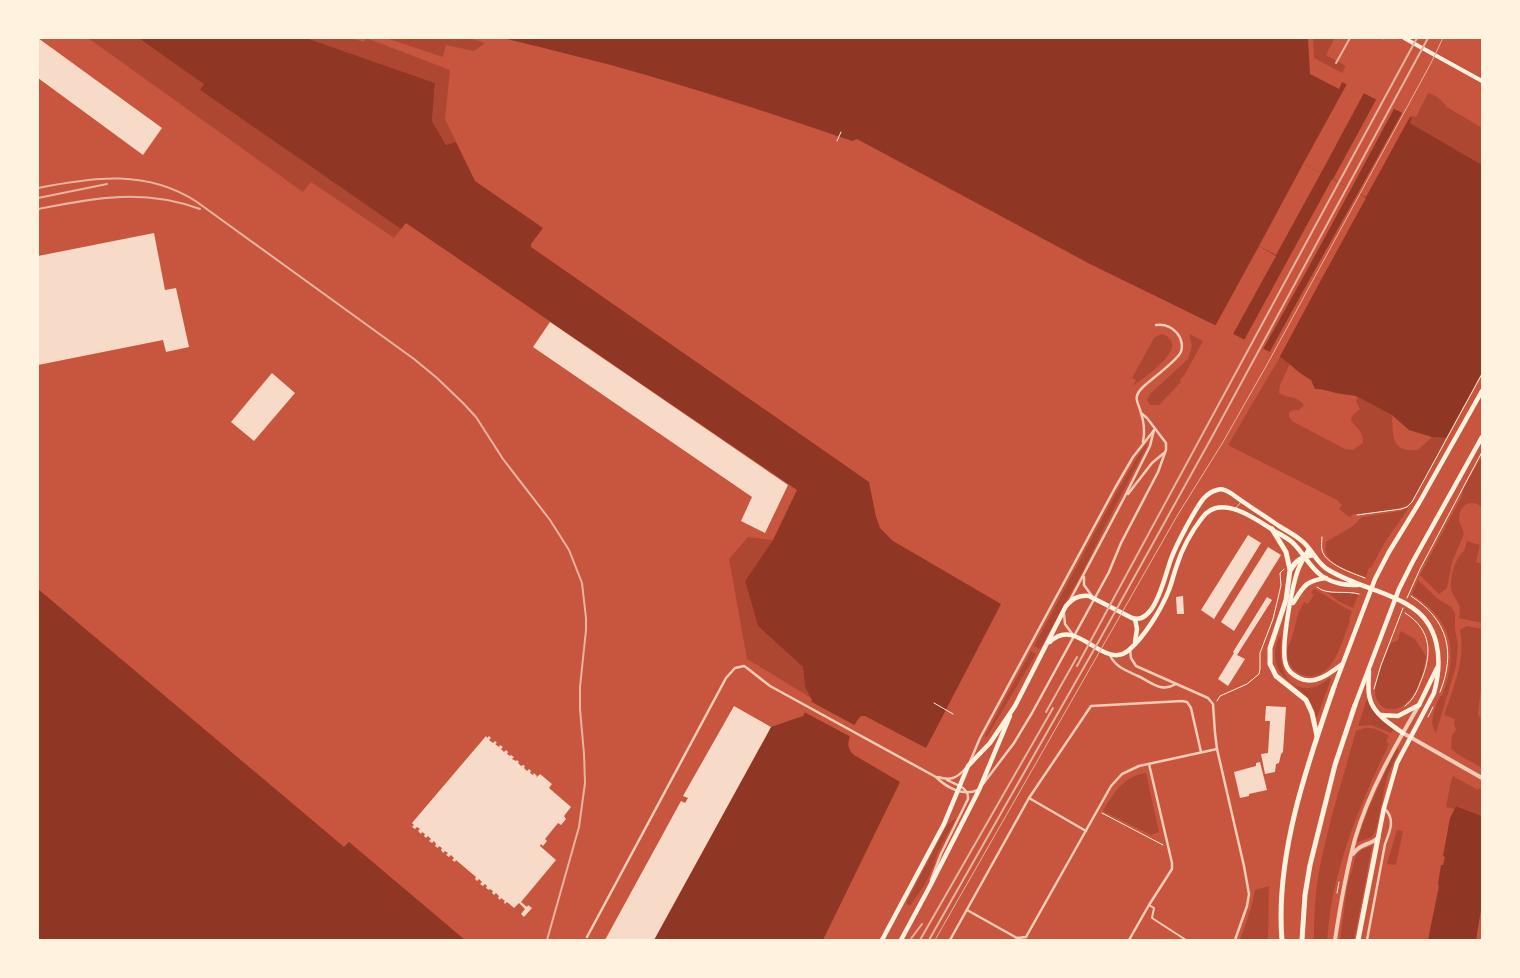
<svg xmlns="http://www.w3.org/2000/svg" width="1520" height="978" font-family="Karla,sans-serif">
	<rect width="100%" height="100%" fill="#c8553d"/>
	<g fill="#ae4732">
		<path d="M88,38H137L205,84L200,90L401,229L394,238L311,182L303,192Z"/>
		<path d="M306,38H351L364,42L366,38L450,70L445,119L456,142L446,145L432,121L435,83Z"/>
		<path d="M386,38H469L485,43L474,51L446,45L443,57Z"/>
		<path d="M1313,38H1329L1334,39L1326,55L1346,66L1342,73L1314,58Z"/>
		<path d="M1428,93C1435,94 1443,101 1447,107L1482,128V165L1410,123L1412,118L1411,115L1416,117Z"/>
		<path d="M1162,334C1193,345 1144,378 1133,386L1136,380L1132,378L1154,338L1159,335Z"/>
		<path d="M1190,334L1203,341L1184,376L1180,379L1181,382L1159,405H1150L1147,400L1150,394L1188,359L1192,346L1189,335Z"/>
		<path d="M1280,357L1290,363L1280,385L1279,393C1289,399 1296,395 1304,405L1299,410H1293L1289,413V417L1292,421L1345,449L1353,450L1363,443C1363,430 1357,430 1351,420L1352,416L1360,409L1356,401L1358,397L1392,415C1393,436 1391,453 1418,450L1432,437L1446,438C1440,451 1416,499 1407,505C1395,512 1368,513 1354,514L1349,517L1339,509L1342,505L1337,500L1228,445Z"/>
		<path d="M1146,445L1147,446L1105,526L1084,569L1040,649L1034,646L1116,493L1138,456Z"/>
		<path d="M1482,456V508C1474,498 1459,504 1459,518C1459,523 1463,528 1464,534L1452,562L1447,588L1439,594L1420,575L1461,498L1464,487Z"/>
		<path d="M1407,508L1408,509L1385,542L1371,568L1369,567L1366,577C1349,570 1321,564 1326,542L1353,526L1362,517L1401,511Z"/>
		<path d="M748,537L773,540L745,581L758,626L803,667L805,687L813,699L747,659L729,559Z"/>
		<path d="M1467,541L1480,545L1476,562L1482,564V623L1459,618C1462,602 1457,604 1452,592C1448,582 1455,557 1464,551Z"/>
		<path d="M1418,580L1438,599L1451,607L1455,613V629L1458,645L1456,666L1436,733C1428,722 1435,708 1440,696H1442C1459,652 1453,621 1412,594Z"/>
		<path d="M1314,589C1328,596 1338,605 1352,611L1349,620L1350,621C1344,636 1339,655 1329,667C1315,684 1288,676 1287,653C1287,647 1291,641 1293,634C1296,622 1297,613 1304,602L1308,604L1314,595L1311,592Z"/>
		<path d="M1327,592C1337,594 1348,591 1358,595L1353,608L1338,601Z"/>
		<path d="M1467,626L1482,629V679L1478,714L1481,720L1482,721V768L1459,755L1451,749L1452,735L1456,730L1454,723L1455,719L1444,715C1453,688 1466,660 1460,630Z"/>
		<path d="M1401,631L1415,639L1426,656C1424,672 1419,691 1407,702C1394,716 1374,709 1375,689C1377,676 1385,658 1390,645L1393,642L1397,641Z"/>
		<path d="M1280,636L1281,637C1279,657 1281,688 1307,688C1316,688 1323,684 1329,678L1331,679L1317,717H1316C1309,679 1261,684 1279,637Z"/>
		<path d="M1031,651L1036,654L986,738L985,736Z"/>
		<path d="M1367,699L1372,709L1393,729L1391,733L1371,725L1358,726Z"/>
		<path d="M1365,728C1374,727 1381,731 1389,736L1386,742L1389,744C1366,791 1345,840 1334,891C1330,907 1329,924 1327,940H1314C1314,918 1315,894 1319,872C1328,824 1343,778 1356,731Z"/>
		<path d="M1396,748L1399,750L1387,777L1376,829L1372,837L1358,842L1357,841L1368,810Z"/>
		<path d="M1146,773L1159,832L1151,835L1103,811C1113,793 1124,776 1146,773Z"/>
		<path d="M1453,776L1478,790L1479,788L1482,790V816L1458,806H1456L1455,809L1446,807L1451,781Z"/>
		<path d="M956,818L937,854L934,865L925,884L910,906L906,903L947,825Z"/>
		<path d="M1397,830L1403,831L1396,865L1387,864Z"/>
		<path d="M1372,846L1354,940H1340L1347,887L1356,855L1361,850Z"/>
		<path d="M1269,886L1268,940H1240L1251,908L1255,890Z"/>
	</g>
	<g fill="#8f3625">
		<path d="M138,38H306L435,83L432,121L446,145L456,142L475,181L543,228L531,244V247L869,482L876,517L880,528L893,541L1001,604L926,748L865,716H861C855,722 846,740 849,748C850,751 852,753 854,755L900,782L823,940H654L771,727L803,716L812,700L805,687L803,667L758,626L745,581L773,540L797,490L406,223L401,229L200,90L204,84Z"/>
		<path d="M503,38H1305L1308,39L1310,74L1339,89L1342,82L1412,118L1410,123L1482,165V456L1446,438L1432,437L1409,430L1392,415L1358,397C1351,394 1343,395 1336,393C1328,391 1323,389 1315,389L1311,380C1299,374 1291,364 1280,357L1090,264L857,139L852,141C784,118 716,95 646,75C599,61 551,50 503,38Z"/>
		<path d="M38,589L344,847L349,842L465,940H38Z"/>
		<path d="M1456,806L1482,816V904L1476,940H1428L1439,886L1438,884L1441,865H1443L1445,857L1443,856L1450,818Z"/>
	</g>
	<g fill="#c8553d">
		<path d="M1348,82L1365,91L1321,173L1303,164Z"/>
		<path d="M1377,98L1395,107L1351,189L1333,179Z"/>
		<path d="M1403,111L1411,115L1366,197L1358,193Z"/>
		<path d="M1303,164L1321,173L1276,255L1259,246Z"/>
		<path d="M1332,179L1351,189L1306,272L1291,264L1306,272L1262,351L1243,342Z"/>
		<path d="M1358,193L1366,198L1321,280L1312,275Z"/>
		<path d="M1259,246L1276,256L1232,336L1214,328Z"/>
		<path d="M1312,275L1321,280L1278,360L1268,355Z"/>
		<path d="M1482,372V454L1480,458L1445,440Z"/>
		<path d="M810,701L856,726L853,738L804,712Z"/>
	</g>
	<g fill="#f7dbc8">
		<path d="M38,38L162,128L143,155L38,78Z"/>
		<path d="M154,233L165,290L176,288L189,347L166,352L163,340L38,365V256Z"/>
		<path d="M550,322L788,485L765,533L741,521L752,497L533,347Z"/>
		<path d="M272,373L295,393L254,441L231,422Z"/>
		<path d="M1248,535L1261,543L1214,619L1201,610Z"/>
		<path d="M1268,547L1281,555L1234,631L1221,622Z"/>
		<path d="M1183,596L1184,614H1177L1176,597Z"/>
		<path d="M1267,597L1272,600L1237,655L1245,659L1228,686L1218,679L1234,653L1233,652Z"/>
		<path d="M734,706L771,727L654,940H605L681,801L685,803L688,798L683,796Z"/>
		<path d="M1266,706L1286,707L1283,752L1281,754L1279,763L1276,764L1275,772L1265,774L1261,754L1268,753L1270,721H1265Z"/>
		<path d="M486,736L487,738L489,736L491,738L489,740L493,743L495,741L497,743L495,744L499,747L500,745L503,747L501,749L504,752L506,750L508,752L507,754L510,756L511,755L514,757L512,759L516,761L517,760L519,762L518,763L521,766L523,765L525,766L524,768L527,771L529,769L531,771L530,773L533,775L534,773L537,776L536,778L540,774L552,784L549,788L571,807L564,816L566,819L561,825L558,823L545,839L547,841L543,846L541,844L540,846L556,860L521,902L527,907L528,905L532,908L524,917L521,914L525,909L519,903L514,908L507,902L505,904L504,902L505,901L501,898L500,900L498,898L499,896L496,893L494,895L492,893L493,891L490,889L489,890L486,888L487,886L485,884L483,886L480,884L482,882L479,879L477,881L475,879L476,877L456,860L455,862L452,860L454,858L451,855L449,857L446,855L448,853L445,851L443,853L441,850L442,848L439,846L438,848L435,846L436,844L434,841L432,843L429,841L431,839L428,836L426,838L424,836L425,834L422,832L421,834L418,831L420,829L417,827L415,829L412,827L414,825L412,823Z"/>
		<path d="M1260,762L1267,790L1249,794V796L1240,798L1234,772L1256,766V763Z"/>
	</g>
	<g fill="none" stroke-linecap="round" stroke-linejoin="round">
		<g stroke="#fff3e0" stroke-width="1">
			<path d="M837,141L841,132"/>
			<path d="M1357,515L1401,509L1407,507L1412,502L1482,374"/>
			<path d="M1322,537C1322,541 1321,546 1322,550C1325,564 1352,573 1365,578"/>
			<path d="M1317,587C1327,596 1346,590 1359,594"/>
			<path d="M1411,596C1448,620 1456,652 1440,692"/>
			<path d="M1407,598L1420,569L1482,452"/>
			<path d="M1374,689L1381,665L1403,608"/>
			<path d="M1217,701L1220,696L1247,684L1259,674L1260,669V653L1273,619L1279,594L1281,585L1280,573L1284,569"/>
			<path d="M934,703L953,714"/>
			<path d="M1405,706C1412,701 1417,692 1420,683C1432,656 1433,630 1405,613"/>
			<path d="M1428,717L1433,707"/>
			<path d="M1102,813L1163,845"/>
			<path d="M1337,893L1339,882"/>
		</g>
		<path stroke="#f1ccb7" stroke-width="1" d="M1235,509L1241,502"/>
		<path stroke="#f1ccb7" stroke-width="2" d="M1149,905L1154,908L1152,918L1186,940"/>
		<g stroke="#f1ccb7" stroke-width="2.5">
			<path d="M1383,38H1384"/>
			<path d="M1143,442C1145,432 1144,422 1141,413C1138,401 1132,398 1143,387C1153,378 1171,365 1179,355C1184,349 1182,339 1177,333C1171,326 1164,324 1156,325"/>
			<path d="M1128,494L1152,463L1164,453"/>
			<path d="M1084,577V585L1092,596"/>
			<path d="M1069,602L1124,498L1150,446L1154,430"/>
			<path d="M1064,614L1065,624L1073,635"/>
			<path d="M1130,649L1131,658L1136,666L1208,698L1213,704L1215,733L1217,749L1244,866L1249,894L1247,906L1235,940"/>
			<path d="M1110,655C1115,667 1127,671 1138,676C1151,682 1161,693 1176,684"/>
			<path d="M969,764L980,738L1115,488L1133,457L1155,429"/>
			<path d="M938,777C951,781 957,778 966,768"/>
			<path d="M983,784L1014,743L1032,713L1109,572L1121,543L1158,472L1166,450V443L1147,418L1141,413"/>
			<path d="M1029,798L1086,831"/>
			<path d="M931,880L941,854L968,799C969,787 956,785 947,780"/>
			<path d="M967,910L1017,938"/>
			<path d="M587,937L726,678L735,668L744,666L747,668L770,686L936,777C946,787 963,797 978,790"/>
			<path d="M950,940L1029,798L1091,706L1182,701L1187,702L1191,708L1201,752"/>
			<path d="M1016,940L1017,938L1026,937L1111,786L1122,774L1139,766L1217,749"/>
			<path d="M1129,940L1149,905L1172,869V863L1149,764"/>
			<path d="M1367,940L1385,844C1390,831 1396,819 1384,808"/>
		</g>
		<g stroke="#f1ccb7" stroke-width="4">
			<path d="M1403,733L1482,778"/>
			<path d="M1353,854C1359,844 1370,845 1378,838"/>
			<path d="M1335,940C1340,907 1346,872 1355,839C1369,791 1394,748 1419,705"/>
		</g>
		<path stroke="#fff3e0" stroke-width="4" d="M1404,38L1482,81"/>
		<g stroke="#fff3e0" stroke-width="4.5">
			<path d="M1050,642C1077,615 1104,672 1129,650C1145,636 1161,610 1169,590C1172,582 1174,573 1177,565C1182,549 1192,531 1202,518C1220,493 1254,518 1273,530C1279,534 1286,537 1292,542C1303,552 1310,568 1322,576C1334,584 1345,585 1358,585"/>
			<path d="M1135,642L1137,629L1135,619"/>
			<path d="M1419,705L1437,668"/>
			<path d="M882,940L944,824L968,766L990,743L1015,706L1066,606C1073,598 1079,595 1089,596L1132,618C1155,626 1165,575 1171,559C1176,545 1195,509 1204,498C1208,494 1212,491 1217,490C1223,488 1227,491 1232,494C1247,505 1263,515 1279,526C1287,531 1295,535 1302,541C1312,549 1316,562 1327,569C1352,585 1383,590 1408,605C1440,623 1443,660 1434,693L1397,763L1384,808L1378,838"/>
			<path d="M901,940L929,888L979,790L1010,716"/>
		</g>
		<g stroke="#fff3e0" stroke-width="4.5">
			<path d="M1309,549C1305,556 1301,562 1298,570C1292,587 1280,648 1286,665C1288,671 1293,675 1299,678C1314,686 1329,674 1341,665"/>
			<path d="M1293,603C1304,586 1305,581 1326,578"/>
			<path d="M1369,671C1369,680 1367,690 1370,699C1373,713 1391,725 1403,733"/>
			<path d="M1334,687L1375,579L1389,552L1419,503L1482,391"/>
			<path d="M1355,705L1399,589L1412,563L1482,437"/>
			<path d="M1381,715L1398,716L1419,705"/>
		</g>
		<g stroke="#fff3e0" stroke-width="5">
			<path d="M1272,529L1286,552L1290,570L1286,600L1270,648V664L1276,676L1306,700L1312,713L1317,736"/>
			<path d="M1291,569C1296,560 1303,556 1313,555"/>
			<path d="M1282,940C1275,856 1307,765 1334,687"/>
			<path d="M1302,940L1305,895L1310,865L1335,765L1355,705"/>
			<path d="M1358,940L1378,838"/>
		</g>
		<path stroke="#e9b49f" stroke-width="1" d="M935,940L1177,516L1223,442L1269,361L1431,63L1443,38"/>
		<g stroke="#e9b49f" stroke-width="2">
			<path d="M1336,63L1350,38"/>
			<path d="M38,188C93,177 147,169 197,202L414,359L437,378L463,403L476,417L503,459L550,520L569,550L582,583L586,618V630L580,687V709L584,754L585,783L579,827L547,940"/>
			<path d="M38,198L107,184"/>
			<path d="M38,209C95,198 143,188 200,209"/>
			<path d="M1077,666L1417,38"/>
			<path d="M1046,712L1077,657"/>
			<path d="M910,940L922,924"/>
			<path d="M920,940L1053,708"/>
			<path d="M929,940L1100,639L1213,435L1428,38"/>
		</g>
	</g>
	<rect width="1520" height="978" fill="none" stroke="#fff3e0" stroke-width="78"/>
</svg>
